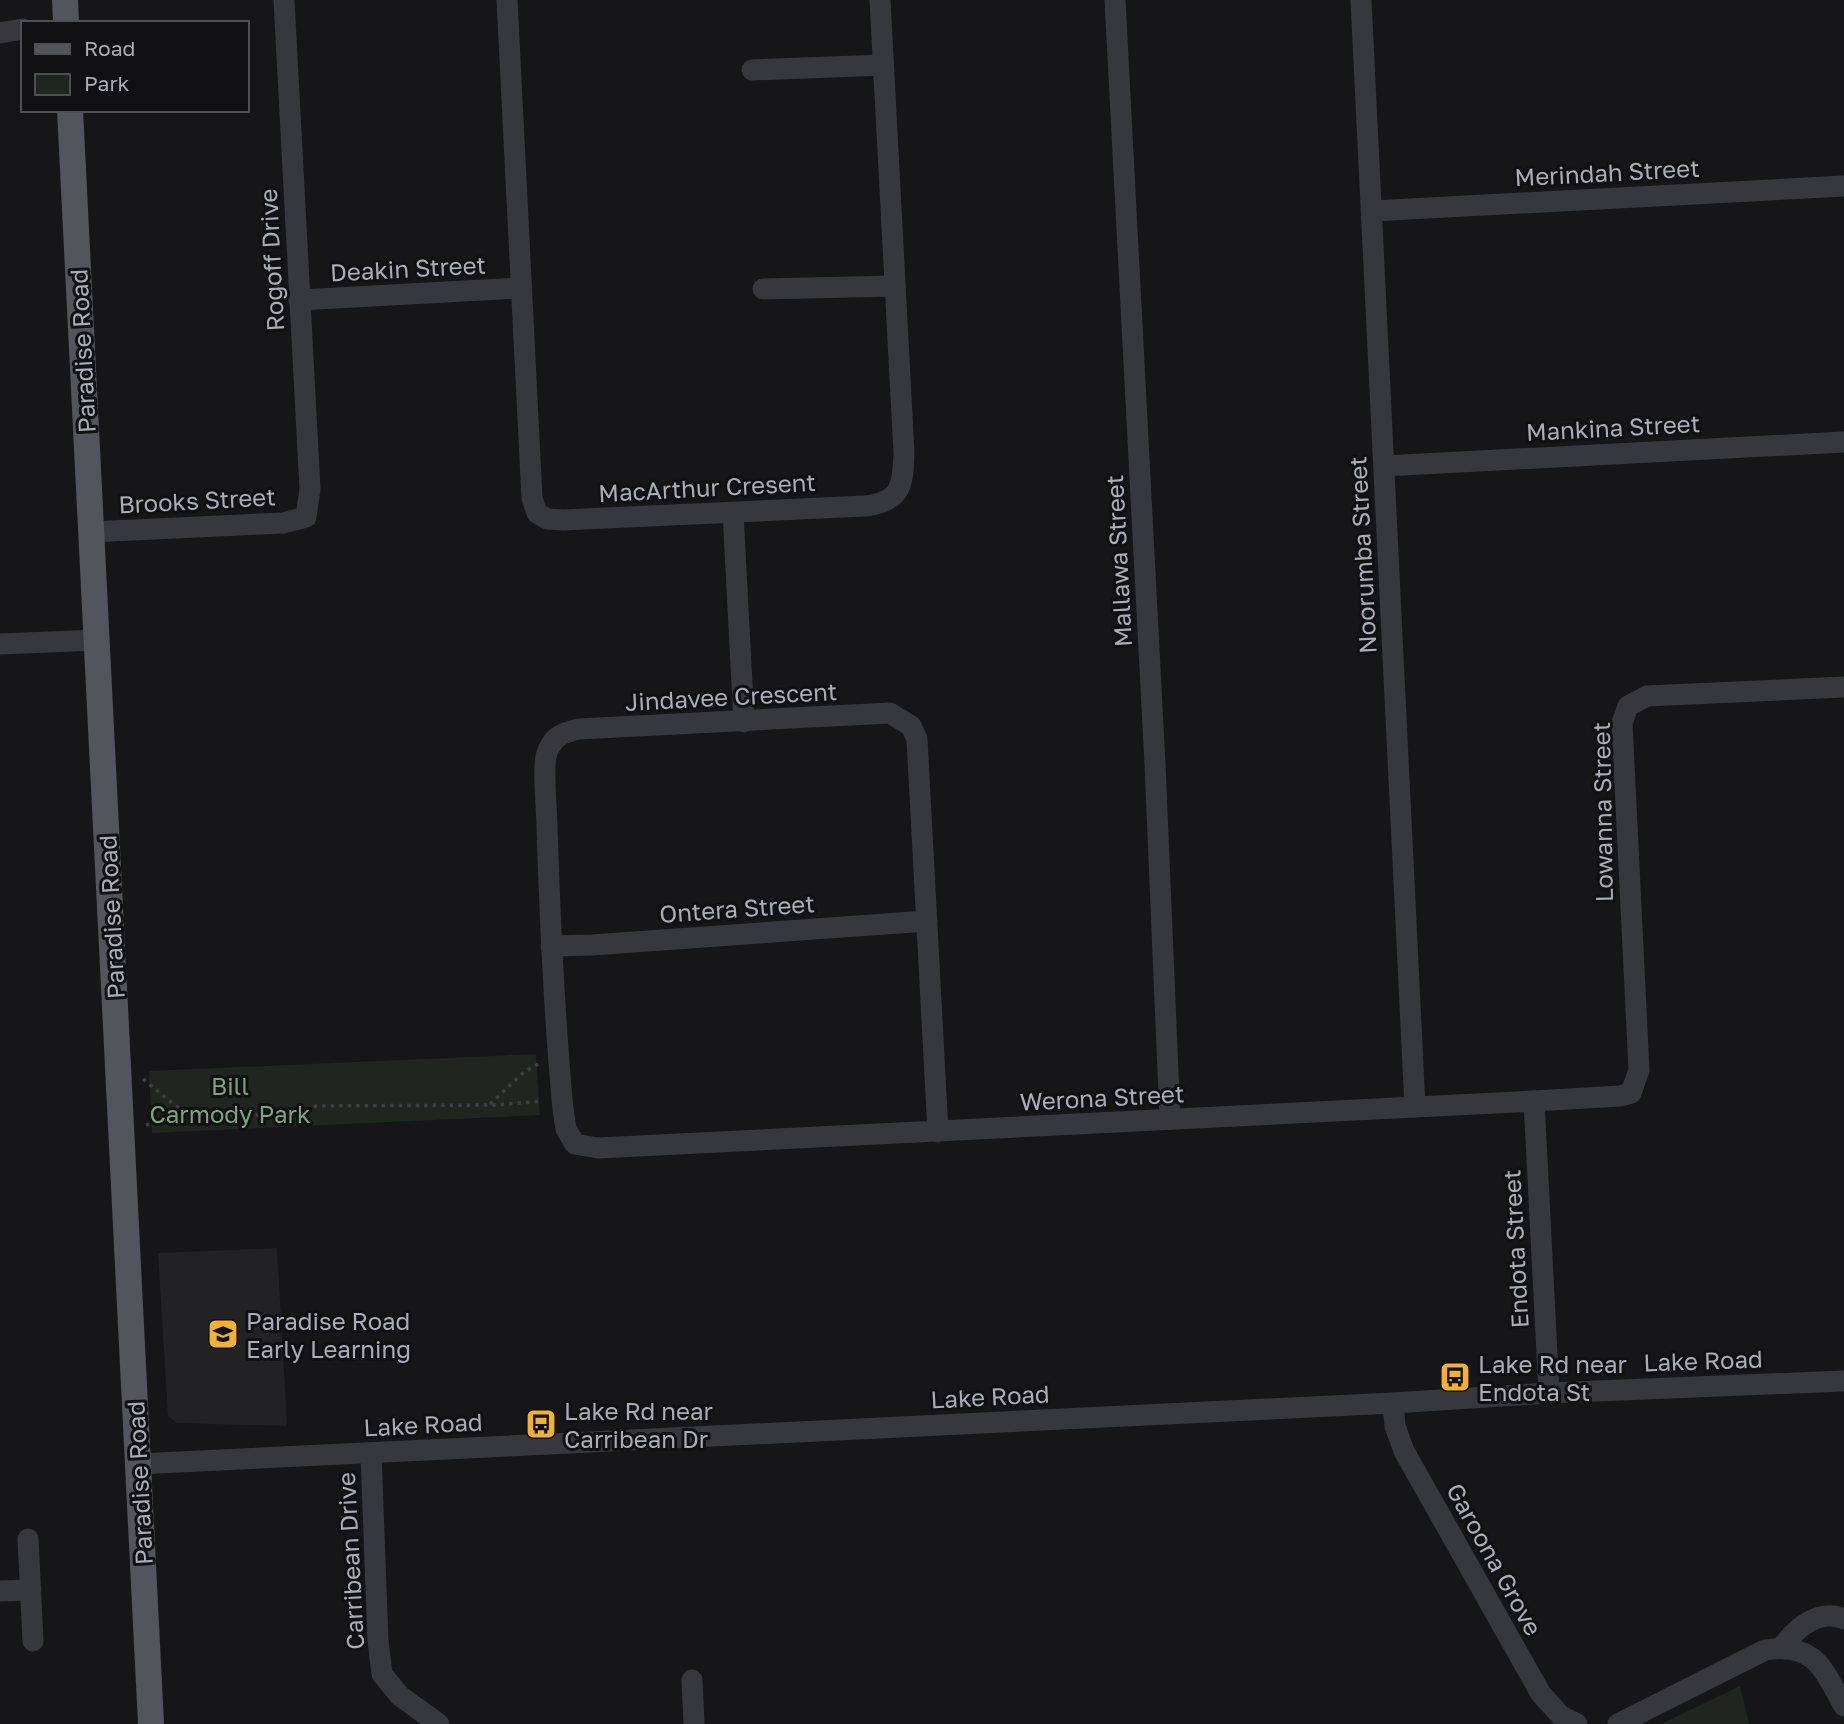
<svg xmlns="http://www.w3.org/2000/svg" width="1844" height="1724" font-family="'Golos Text',sans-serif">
	<rect width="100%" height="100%" fill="#161618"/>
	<path fill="#222225" d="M277,1248L287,1426L177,1423L168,1416L158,1253Z"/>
	<g fill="#1e261f">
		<path d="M536,1054L540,1115L152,1133L149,1071Z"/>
		<path d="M1740,1686L1749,1724H1661Z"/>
	</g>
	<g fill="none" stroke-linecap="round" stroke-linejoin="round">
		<g stroke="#3d3f44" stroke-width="3.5" stroke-dasharray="3.5 5" stroke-linecap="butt">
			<path d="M143,1079L188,1116"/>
			<path d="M490,1104L524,1072L540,1063"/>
			<path d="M146,1125L188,1116L287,1115L316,1106L496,1105L543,1101"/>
		</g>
		<g stroke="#37383d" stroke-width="21">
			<path d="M507,0L532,498L537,513L547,519L563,520L865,506C901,502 903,486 904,453L880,0"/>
			<path d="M1115,0L1155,764L1170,1119"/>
			<path d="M1361,0L1415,1107"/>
			<path d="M0,33L23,29"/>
			<path d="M752,70L883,65"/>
			<path d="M1372,211L1844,186"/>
			<path d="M763,289L895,286"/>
			<path d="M299,300L520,288"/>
			<path d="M1384,466L1844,442"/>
			<path d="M733,513L744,722"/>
			<path d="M90,532L283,523L306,517L310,489L284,0"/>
			<path d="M0,644L97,640"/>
			<path d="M551,946L592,945L927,921"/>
			<path d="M1534,1101L1549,1393"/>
			<path d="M938,1132L917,739L911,726L890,713L579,729C562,733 553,736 547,753C542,766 547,810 547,827C550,921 554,1015 563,1109L566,1129L575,1144L598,1148L1534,1101L1620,1096L1631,1093L1639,1070L1622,723L1628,706L1647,696L1844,687"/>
			<path d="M1393,1403L1395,1426L1404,1451L1541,1694L1561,1716L1577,1724"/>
			<path d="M371,1453L378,1641L382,1674L400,1696L439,1724"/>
			<path d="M138,1464L1393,1403L1549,1393L1844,1381"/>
			<path d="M28,1539L33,1641"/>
			<path d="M0,1591L31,1590"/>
			<path d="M1782,1647C1796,1628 1819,1608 1844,1619"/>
			<path d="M692,1680L694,1724"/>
			<path d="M1618,1724L1765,1650C1815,1642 1823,1669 1844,1706"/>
		</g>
		<g stroke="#53555c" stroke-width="26">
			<path d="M65,0L66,23"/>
			<path d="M70,110L151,1724"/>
		</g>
	</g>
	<defs>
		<g id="school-square" transform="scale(1.575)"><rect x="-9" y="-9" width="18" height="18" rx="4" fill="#f2b134" stroke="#111113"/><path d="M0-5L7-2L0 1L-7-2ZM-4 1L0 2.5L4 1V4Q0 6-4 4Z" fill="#111"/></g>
		<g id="bus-square" transform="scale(1.575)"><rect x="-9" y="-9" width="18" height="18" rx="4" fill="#f2b134" stroke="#111113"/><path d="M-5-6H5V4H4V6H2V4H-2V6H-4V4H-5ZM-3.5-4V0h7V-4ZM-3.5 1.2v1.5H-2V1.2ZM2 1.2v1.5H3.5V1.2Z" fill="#111"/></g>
	</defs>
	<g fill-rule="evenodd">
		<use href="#school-square" x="223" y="1334"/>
		<use href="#bus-square" x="1455" y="1377"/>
		<use href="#bus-square" x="541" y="1424"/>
	</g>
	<g text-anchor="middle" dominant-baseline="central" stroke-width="6" stroke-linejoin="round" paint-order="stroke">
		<g font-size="24" fill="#a8adb8" stroke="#111113">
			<text transform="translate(1607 172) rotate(-3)">Merindah Street</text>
			<text transform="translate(271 260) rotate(-93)">Rogoff Drive</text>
			<text transform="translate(408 268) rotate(-3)">Deakin Street</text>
			<text transform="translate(82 351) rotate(-93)">Paradise Road</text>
			<text transform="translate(1613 427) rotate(-3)">Mankina Street</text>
			<text transform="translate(707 487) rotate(-3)">MacArthur Cresent</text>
			<text transform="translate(197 500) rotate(-3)">Brooks Street</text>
			<text transform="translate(1362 555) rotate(-93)">Noorumba Street</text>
			<text transform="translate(1118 561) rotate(-93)">Mallawa Street</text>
			<text transform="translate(731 696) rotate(-3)">Jindavee Crescent</text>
			<text transform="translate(1602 812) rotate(-91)">Lowanna Street</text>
			<text transform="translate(737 908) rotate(-4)">Ontera Street</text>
			<text transform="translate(111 917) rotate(-93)">Paradise Road</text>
			<text transform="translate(1102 1097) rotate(-3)">Werona Street</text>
			<text transform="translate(1515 1249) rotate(-93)">Endota Street</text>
			<text transform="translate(1703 1360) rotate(-2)">Lake Road</text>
			<text transform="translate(990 1396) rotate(-3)">Lake Road</text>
			<text transform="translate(423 1424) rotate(-3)">Lake Road</text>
			<text transform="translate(139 1483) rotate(-93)">Paradise Road</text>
			<text transform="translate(1495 1559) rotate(61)">Garoona Grove</text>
			<text transform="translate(350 1561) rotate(-93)">Carribean Drive</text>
		</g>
		<g font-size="24" fill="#7fa381" stroke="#111113">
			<text x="230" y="1085">Bill<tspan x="230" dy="28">Carmody Park</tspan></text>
		</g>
		<g font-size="24" fill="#a8adb8" stroke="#111113" text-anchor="start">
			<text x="246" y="1320">Paradise Road<tspan x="246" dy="28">Early Learning</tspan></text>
			<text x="1478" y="1363">Lake Rd near<tspan x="1478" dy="28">Endota St</tspan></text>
			<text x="564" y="1410">Lake Rd near<tspan x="564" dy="28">Carribean Dr</tspan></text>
		</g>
	</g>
	<rect x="21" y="21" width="228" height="91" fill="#111113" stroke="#4d4f55" stroke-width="2"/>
	<rect x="35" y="44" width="35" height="10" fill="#53555c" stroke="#4d4f55" stroke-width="2"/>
	<text x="84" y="56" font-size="21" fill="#a8adb8">Road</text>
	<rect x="35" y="74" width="35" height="21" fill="#1e261f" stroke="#4d4f55" stroke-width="2"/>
	<text x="84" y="91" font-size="21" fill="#a8adb8">Park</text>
</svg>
